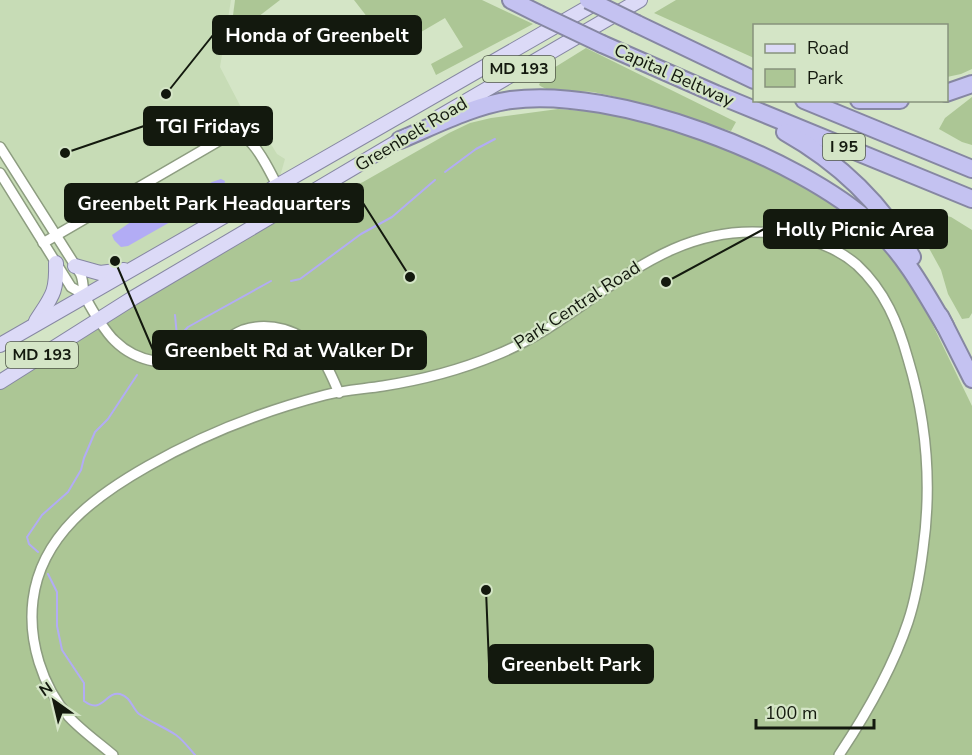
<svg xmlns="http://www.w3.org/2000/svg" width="972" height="755" font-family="'Nunito Sans',sans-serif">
	<rect width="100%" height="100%" fill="#d4e5c6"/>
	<path fill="#c7dcb6" d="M0,0H231L220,67L244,113L264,133L277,154L285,159L277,187L0,345Z"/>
	<g fill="#acc695">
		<path d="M235,0H280L241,30L231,31Z"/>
		<path d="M354,0H482L533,24L436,75L431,64L463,47L445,18L392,49Z"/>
		<path d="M676,0H972V69L961,74L947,77L946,26H754V58L654,13Z"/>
		<path d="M586,48L736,122L731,131C685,120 640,101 593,92C576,89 553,96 539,85L544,74Z"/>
		<path d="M972,97V145L962,142L939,129L945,118Z"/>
		<path d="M558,109L596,112L652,122L693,135L780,172L827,199L875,234L911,280L972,406V755H0V386L50,354L260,231L305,207L363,182L449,133L470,123L491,118Z"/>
		<path d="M923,210L951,217L972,230V313L969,318L962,319L948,294L941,270L914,221L916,214Z"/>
	</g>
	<path fill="#b2acf5" d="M221,179L225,181L224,186L216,196L128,246L121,247L114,240L112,235L148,210H161L169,207L212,182Z"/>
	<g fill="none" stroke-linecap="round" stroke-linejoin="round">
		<g stroke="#b2acf5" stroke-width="2">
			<path d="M445,172L476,149L495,139"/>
			<path d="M291,281L300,279L361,234L392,217L435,180"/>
			<path d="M175,315L177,336"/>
			<path d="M167,349L188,327L271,281"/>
			<path d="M38,552L29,544L27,537L42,515L68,492L81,470L84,458L95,432L108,419L137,375"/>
			<path d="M48,574L57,592V626L62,650L84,683V701C103,715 105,691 120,694C131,697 132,708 139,714C151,722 164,727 176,735C183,740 189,748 195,755"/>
		</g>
		<g stroke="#8d9d80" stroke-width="12">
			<g id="street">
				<path d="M0,147L80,273C84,280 82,287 85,295C88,305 107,334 115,341C136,362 172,369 200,356C215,348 228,336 243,330C269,321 301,330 318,352C327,364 333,379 339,393"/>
				<path d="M0,173L71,287L85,295"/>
				<path d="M43,243L222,139C229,137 238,134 245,138C259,144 280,192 287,206"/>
				<path d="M113,755C99,743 82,731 69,717C42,686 28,641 33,600C41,535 95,496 148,466C204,434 263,411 325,395C344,390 364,389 383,386C421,380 460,370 496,355C594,316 654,221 772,233C802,236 834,245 857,265C885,291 898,323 908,359C927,422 932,484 923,549C920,573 916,598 908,622C892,670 867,713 839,755"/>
			</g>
		</g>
		<g stroke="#8687a2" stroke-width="16">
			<g id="primary">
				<path d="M439,117L640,0"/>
				<path d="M75,266L100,273L124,270"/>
				<path d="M36,321C52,296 57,293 56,263"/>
				<path d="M0,345L601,0"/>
				<path d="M0,382L133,298L407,136"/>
			</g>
		</g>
		<g stroke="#8687a2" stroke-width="20">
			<g id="highway">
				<path d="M511,0L539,14"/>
				<path d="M637,24L754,80"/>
				<path d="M602,44L716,94L972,199"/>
				<path d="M946,93L972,84"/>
				<path d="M804,100L972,169"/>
				<path d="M859,100H900"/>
				<path d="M785,132C838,162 882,203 912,257"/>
				<path d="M400,140C436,125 472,106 511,100C614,86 798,156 874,226C904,254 924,290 945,326"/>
				<path d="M940,316L972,379"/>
			</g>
		</g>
		<use href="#street" stroke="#fff" stroke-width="9"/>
		<use href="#primary" stroke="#dcdaf7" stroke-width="14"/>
		<use href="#highway" stroke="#c4c2f1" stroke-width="16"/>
		<g stroke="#8687a2" stroke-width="20" stroke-linecap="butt">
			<g id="highway-bridge">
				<path d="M588,0L637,24"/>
				<path d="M539,14L602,44"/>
			</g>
		</g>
		<use href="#highway-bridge" stroke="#c4c2f1" stroke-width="16"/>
	</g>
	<g text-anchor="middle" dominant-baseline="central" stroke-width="4.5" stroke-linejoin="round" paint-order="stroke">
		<g fill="#d4e5c6" stroke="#4d5645" stroke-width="1.5">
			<rect x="483" y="56" width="72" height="26" rx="4.5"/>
			<rect x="823" y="134" width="42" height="26" rx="4.5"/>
			<rect x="6" y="342" width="72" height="26" rx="4.5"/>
		</g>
		<g font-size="16" font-weight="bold" fill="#13190e">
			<text x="519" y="69">MD 193</text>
			<text x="844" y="147">I 95</text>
			<text x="42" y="355">MD 193</text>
		</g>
		<g font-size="18" fill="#13190e" stroke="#d4e5c6">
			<text transform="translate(674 75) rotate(24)">Capital Beltway</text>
			<text transform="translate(411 134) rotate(-31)">Greenbelt Road</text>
			<text transform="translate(577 305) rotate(-33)">Park Central Road</text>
		</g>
	</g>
	<path fill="none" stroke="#13190e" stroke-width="2" d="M166 94L213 35M65 153L144 126M410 277L363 203M666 282L764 229M115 261L153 350M486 590L489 664"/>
	<g fill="#13190e" stroke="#d4e5c6" stroke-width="2">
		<circle cx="166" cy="94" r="6"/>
		<circle cx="65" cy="153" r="6"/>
		<circle cx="410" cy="277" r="6"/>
		<circle cx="666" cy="282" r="6"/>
		<circle cx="115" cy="261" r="6"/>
		<circle cx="486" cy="590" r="6"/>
	</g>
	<g fill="#13190e" stroke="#13190e" stroke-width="2">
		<rect x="213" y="16" width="208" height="38" rx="6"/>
		<rect x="144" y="107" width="128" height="38" rx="6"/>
		<rect x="65" y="184" width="298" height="38" rx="6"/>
		<rect x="764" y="210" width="183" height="38" rx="6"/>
		<rect x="153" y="331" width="273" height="38" rx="6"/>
		<rect x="489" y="645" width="164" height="38" rx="6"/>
	</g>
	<g font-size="20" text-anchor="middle" font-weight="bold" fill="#fff">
		<text x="317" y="42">Honda of Greenbelt</text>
		<text x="208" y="133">TGI Fridays</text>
		<text x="214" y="210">Greenbelt Park Headquarters</text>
		<text x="855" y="236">Holly Picnic Area</text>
		<text x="289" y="357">Greenbelt Rd at Walker Dr</text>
		<text x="571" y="671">Greenbelt Park</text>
	</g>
	<rect x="753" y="24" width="195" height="78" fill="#d4e5c6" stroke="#87937c" stroke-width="1.5"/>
	<rect x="765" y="44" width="30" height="9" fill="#dcdaf7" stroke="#87937c" stroke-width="1.5"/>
	<text x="807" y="54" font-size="18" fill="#13190e">Road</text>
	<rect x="765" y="69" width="30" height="18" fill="#acc695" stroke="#87937c" stroke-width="1.5"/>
	<text x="807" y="84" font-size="18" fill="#13190e">Park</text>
	<g transform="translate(54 701) rotate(326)" stroke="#d4e5c6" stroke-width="4.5" paint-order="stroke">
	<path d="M0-4.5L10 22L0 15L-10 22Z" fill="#13190e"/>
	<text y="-9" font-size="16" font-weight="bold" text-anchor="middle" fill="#13190e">N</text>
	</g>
	<path d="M756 719v9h118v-9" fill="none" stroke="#13190e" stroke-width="3"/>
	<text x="765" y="719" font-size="18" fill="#13190e" stroke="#d4e5c6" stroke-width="4.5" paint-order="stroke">100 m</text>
</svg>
